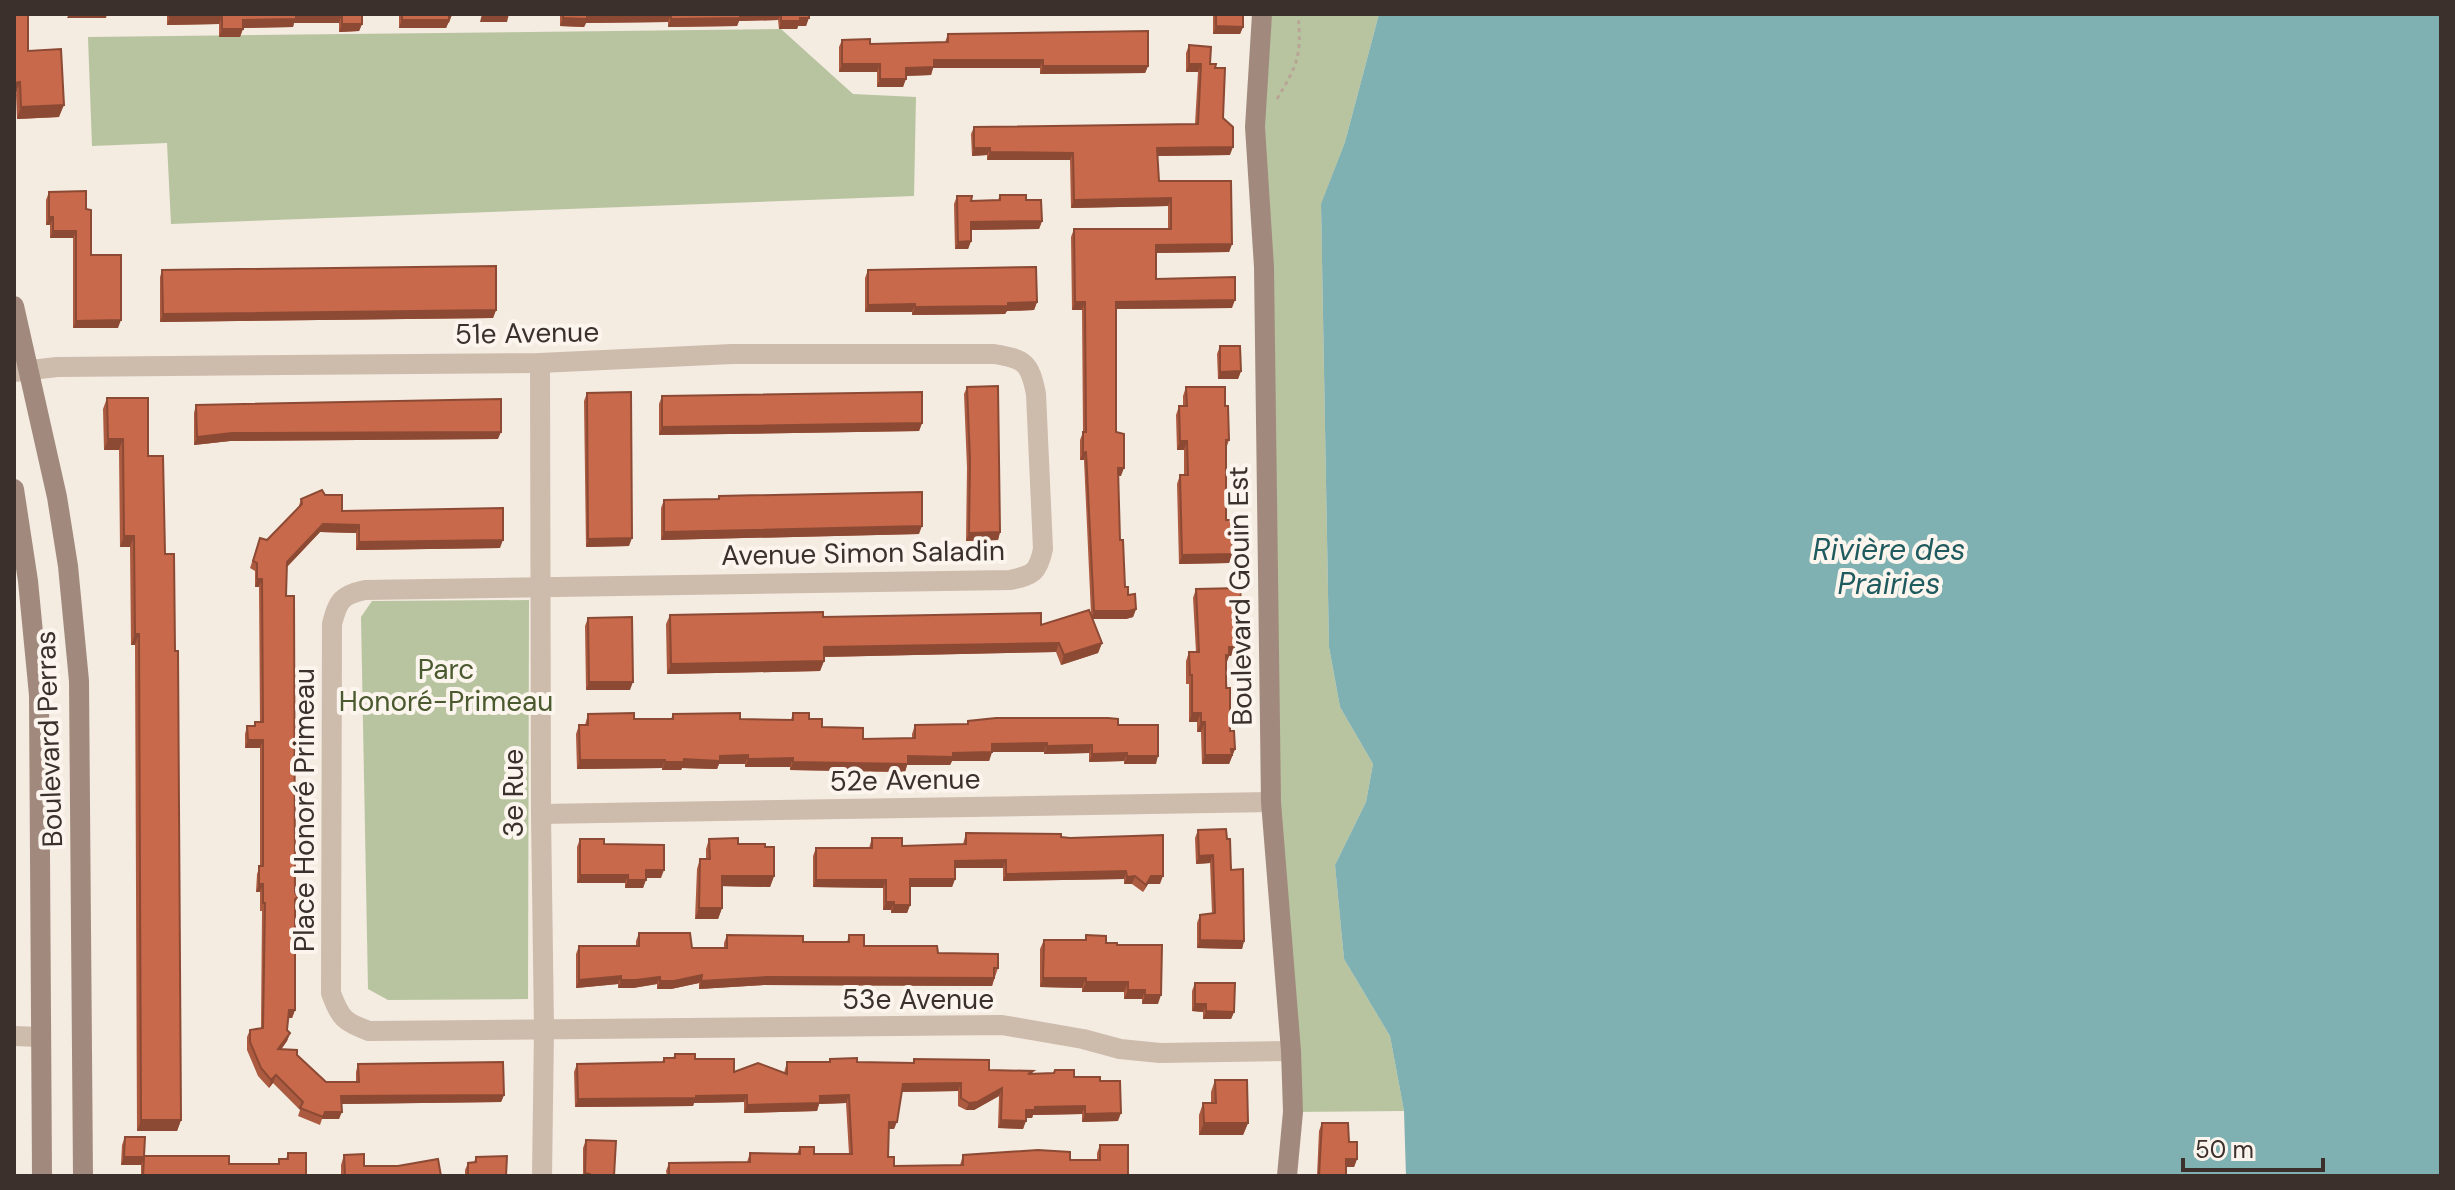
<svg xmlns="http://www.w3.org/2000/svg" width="2455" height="1190" font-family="'DM Sans',sans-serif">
	<rect width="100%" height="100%" fill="#f4ebe1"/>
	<g fill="#b8c4a0">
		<path d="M1262,14H1379L1345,142L1321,205L1329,647L1340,707L1373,764L1366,802L1335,865L1344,959L1390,1036L1404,1111L1293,1112L1271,802Z"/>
		<path d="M781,29L853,94L916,97L914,196L171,224L167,143L92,146L88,37Z"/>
		<path d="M529,600L528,999L388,1000L368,989L361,617L372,601Z"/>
	</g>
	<path fill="#7fb0b2" d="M1379,14H2441V1176H1406L1404,1111L1390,1036L1344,959L1335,865L1366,802L1373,764L1340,707L1329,647L1321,204L1345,142Z"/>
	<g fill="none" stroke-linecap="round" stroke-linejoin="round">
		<path stroke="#b9a596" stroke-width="3" stroke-dasharray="4 4" stroke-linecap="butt" d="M1277,99C1298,64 1302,55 1298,14"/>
		<g stroke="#cdbbac" stroke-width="20">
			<path d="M540,363L541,814L544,1029L542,1176"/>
			<path d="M14,372L57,367L540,363L732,354H994C1025,359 1030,363 1036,394L1043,549C1038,573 1033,575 1010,580L365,590C341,595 338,601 332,624L331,993C340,1018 344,1022 369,1031L1002,1025L1083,1039L1120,1049L1160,1053L1291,1051"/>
			<path d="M541,814L1271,802"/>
			<path d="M14,1036L40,1037"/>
		</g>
		<g stroke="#a18a7d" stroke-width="20">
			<path d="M1262,14L1255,127L1264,267L1271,802L1291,1051L1293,1112L1287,1176"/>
			<path d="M14,306L57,497L68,566L79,681L83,1176"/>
			<path d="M14,489L28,581L39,695L42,1176"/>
		</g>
	</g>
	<g fill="#ac5a40">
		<path d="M167,14H362V24L359,31L339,32V23H294L293,27L243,28L240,37H219V24L167,25Z"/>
		<path d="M399,14H452L449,23H448L446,28H399Z"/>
		<path d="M560,14H809L806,26H798L797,29H779L778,20L739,21L737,26L668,27V22L586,23L584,27L560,26Z"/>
		<path d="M1213,14H1243V27L1240,34H1213Z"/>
		<path d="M948,34L1148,66L1145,73L1040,74V68H933L931,75L906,76L903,87H877V72H839V47L842,40L870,44L945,42Z"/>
		<path d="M1189,45L1215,68L1230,155L1157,156L1159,181L1232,244L1229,252L1156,253V279L1232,308L1116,309V432L1121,476H1118L1120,540L1125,587L1136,609L1133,617L1126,619H1093L1102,643L1098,653L1061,665L1056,652L824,657V661L820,671L667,674L666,624L670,615L823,617L1041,625L1091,614L1084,460H1080V440L1083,432L1082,310H1072L1071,237L1074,229H1168V206L1071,208L1070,160H987V155L972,156L971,134L974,127L1195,124L1198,72H1186V53Z"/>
		<path d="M28,51L59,117L17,119L16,94Z"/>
		<path d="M49,192L86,209L91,255L118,328H73V238H50V225H46V200Z"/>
		<path d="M1000,195L1026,200L1042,221L1039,229L971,230V241L968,249H955L954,204L957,196L971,201L998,200Z"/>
		<path d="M162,270L496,310L493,318L160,322V277Z"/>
		<path d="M868,270L1037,302L1034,310L1007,311L1005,314L912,315V312H865V278Z"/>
		<path d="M1220,346L1241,371L1238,379H1218L1217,354Z"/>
		<path d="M967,387L1000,532L998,540L966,541L967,468L964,394Z"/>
		<path d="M1186,387L1225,406L1229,440L1226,449V520L1232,554L1229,563L1179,564L1177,484L1180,475H1184V450H1177L1176,415L1179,406H1183V396Z"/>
		<path d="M587,393L629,546L586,547L584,401Z"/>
		<path d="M662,396L922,423L919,431L659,435V404Z"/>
		<path d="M107,398L148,456L165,554L181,1120L177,1131H137L135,645H131L130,547H120L119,450H104L103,409Z"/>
		<path d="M196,405L498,439L230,441L194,445V413Z"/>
		<path d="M325,495L342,511L500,548L356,550V533L320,532L287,567L286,596L295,893L298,897L295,903V1010L292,1018H288L287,1030L290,1033L287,1041L281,1049L297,1055L326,1082H356V1072L358,1064L504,1095L501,1102L342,1104L339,1119H322L320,1125L298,1116L300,1110L273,1083L269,1088L258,1076L247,1050V1037L250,1030L261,1028L262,911H260V892H256L257,874L260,866V748H245V734L247,726H254L255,722H260L259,587H255V571L250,568L260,538L267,540L298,509L301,499Z"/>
		<path d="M719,496L919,534L661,540V508L664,500L717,499Z"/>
		<path d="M1196,589L1236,623H1234V647L1231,656H1229L1226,664L1230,731L1235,749L1229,764H1202L1201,732H1197V722H1189V684H1186V661L1189,652H1196L1193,598Z"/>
		<path d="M588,618L630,690H586L585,626Z"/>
		<path d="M793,713L809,719L822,727L863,739H912V734L915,725L967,724L968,721L1118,725L1156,764H1124V761L1089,762V753L1044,754V752H992L989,761H952L950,765H907L905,772L790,770V767H745V764H719L717,769L682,768L681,770H662V768L577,769L576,734L579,725H585L588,714L634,719H671L673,714L740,719L791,720Z"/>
		<path d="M1198,830L1227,839L1244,941L1242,949L1197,948V923L1200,915L1212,913L1210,863L1196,864L1195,838Z"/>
		<path d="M966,833L1061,837L1160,884H1148L1143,892L1132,884H1124V879L1003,881V868H955V879L952,887H910V905L907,913H891V910H883V888L813,887V856L816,848H869L872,838L902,846L963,844Z"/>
		<path d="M580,839L604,844L661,878H646L643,888H625V883H577V847Z"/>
		<path d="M709,839L765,847L774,876L770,887L722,886V908L718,919H695L697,869L700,859H706V849Z"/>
		<path d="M639,933L692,948H724V943L727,935L803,942H847L849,935L864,946L938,953L998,968L992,986L764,985L699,989V983L671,989H657V984L633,988H618V984L576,988V954L579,946H636V941Z"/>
		<path d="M1086,935L1117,945L1158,1004H1142V999H1124V992H1082V988L1040,987V949L1044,940H1085Z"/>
		<path d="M1195,983L1234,1012L1231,1019H1203V1012L1192,1011V991Z"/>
		<path d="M675,1054L695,1059L734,1072L784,1073L787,1062H829L830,1059L857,1062L913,1063L914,1059L989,1070L1033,1071L1032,1074L1053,1073L1055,1070L1074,1077L1100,1081L1118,1121L1082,1122V1114L1033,1115L1032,1118H1026L1023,1129L998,1128L999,1096L974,1110H966L958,1106V1091L902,1092L894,1129H889L888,1157L894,1166L960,1165L963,1155L1070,1160H1097V1153L1100,1145L1128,1176H667L666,1171L669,1163L747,1162L750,1153L797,1154L800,1147L814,1154H849L846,1103L819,1104L817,1111L744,1113V1102L694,1103L693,1106L575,1107L574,1072L577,1064L662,1062L664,1058H673Z"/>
		<path d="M1215,1080L1248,1123L1243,1135H1199V1115L1203,1103H1211V1092Z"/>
		<path d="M1322,1123L1349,1142L1357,1159L1354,1167H1346V1176H1317L1319,1131Z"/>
		<path d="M125,1137L144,1156L229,1164H278L279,1159H286L288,1153L306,1176H141V1165H121L122,1145Z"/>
		<path d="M586,1140L614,1176H583V1148Z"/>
		<path d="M344,1155L364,1166L441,1176L341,1175V1165Z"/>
		<path d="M476,1157L506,1176H465V1170L468,1163L474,1162Z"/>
	</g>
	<g fill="#8c4a34">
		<path d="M69,14H107L106,18H67Z"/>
		<path d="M482,14H509L507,22H480Z"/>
		<path d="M671,14L668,22L586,23L584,27L560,26L563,18L587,16Z"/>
		<path d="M739,14H781L778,20L739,21L737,26L668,27L671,19Z"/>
		<path d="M296,15H342L339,23H294L293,27L240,28L243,20Z"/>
		<path d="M449,15H452L446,28H399L402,20Z"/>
		<path d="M170,17H222L219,24L167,25Z"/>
		<path d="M800,18H809L806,26H798L797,29H779L781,21Z"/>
		<path d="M342,24H362L359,31L339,32Z"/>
		<path d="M1216,26L1243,27L1240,34H1213Z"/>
		<path d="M222,29H243L240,37H219Z"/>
		<path d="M934,60H1043L1040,68H933L931,75L903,76L906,68Z"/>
		<path d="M842,64H880L877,72H839Z"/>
		<path d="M1189,64H1201L1198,72H1186Z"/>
		<path d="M1043,66H1148L1145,73L1040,74Z"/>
		<path d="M880,79H906L903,87H877Z"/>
		<path d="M20,82L16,94H14V83Z"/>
		<path d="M64,105L59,117L17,119L21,107Z"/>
		<path d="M1233,147L1230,155L1154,156L1157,148Z"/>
		<path d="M974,148H990L987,155L972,156Z"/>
		<path d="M990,152L1073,153L1070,160H987Z"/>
		<path d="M1171,198L1168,206L1071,208L1074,200Z"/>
		<path d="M49,217H53L50,225H46Z"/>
		<path d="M1042,221L1039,229L968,230L971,222Z"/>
		<path d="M53,231H76L73,238H50Z"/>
		<path d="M971,241L968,249H955L958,242Z"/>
		<path d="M1232,244L1229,252L1153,253L1156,245Z"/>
		<path d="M1235,300L1232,308L1113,309L1116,302Z"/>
		<path d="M1037,302L1034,310L1007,311L1005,314L912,315L915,307Z"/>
		<path d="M1075,302H1085L1082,310H1072Z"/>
		<path d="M915,304L912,312H865L868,305Z"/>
		<path d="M496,310L493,318L160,322L163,314Z"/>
		<path d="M121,320L118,328H73L76,321Z"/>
		<path d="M1241,371L1238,379H1218L1220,372Z"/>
		<path d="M922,423L919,431L659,435L662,427Z"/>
		<path d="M501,432L498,439L230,441L194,445L197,437L232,433Z"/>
		<path d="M108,439H123L119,450H104Z"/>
		<path d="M1180,441H1187L1184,450H1177Z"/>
		<path d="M1086,452L1084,460H1080L1083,453Z"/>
		<path d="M1118,468H1124L1121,476H1116Z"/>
		<path d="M323,524L359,525L356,533L320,532L284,570L287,562Z"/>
		<path d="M922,526L919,534L661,540L664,532Z"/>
		<path d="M1000,532L998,540L966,541L969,533Z"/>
		<path d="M124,536H134L130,547H120Z"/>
		<path d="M632,538L629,546L586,547L588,539Z"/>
		<path d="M503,540L500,548L356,550L359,542Z"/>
		<path d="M1232,554L1229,563L1179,564L1182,555Z"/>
		<path d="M257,579H262L259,587H255Z"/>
		<path d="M1136,609L1133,617L1126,619H1091L1094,611Z"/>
		<path d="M1234,614H1239L1236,623H1230Z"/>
		<path d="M135,634H139L135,645H131Z"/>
		<path d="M1059,643L1056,652L820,657L824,647Z"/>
		<path d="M1102,643L1098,653L1061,665L1064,655Z"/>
		<path d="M1229,647H1234L1231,656H1229L1226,664H1223Z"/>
		<path d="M824,661L820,671L667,674L671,664Z"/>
		<path d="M589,682H633L630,690H586Z"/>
		<path d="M1192,713H1201L1197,722H1189Z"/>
		<path d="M1201,722H1205L1201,732H1197Z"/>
		<path d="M248,740H263L260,748H245Z"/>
		<path d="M1047,743L1044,752H989L992,744Z"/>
		<path d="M1092,745L1089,753L1044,754L1047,746Z"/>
		<path d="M1231,749H1235L1229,764H1202L1205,755Z"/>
		<path d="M992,752L989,761H952L950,765H907L905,772L790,770L793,762L908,756L953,753Z"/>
		<path d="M1127,753L1124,761L1089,762L1092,754Z"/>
		<path d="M748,755L745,764H719L717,769L682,768L681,770H662L665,762L720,756Z"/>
		<path d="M1127,756H1158L1156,764H1124Z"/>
		<path d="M793,758L790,767H745L748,759Z"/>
		<path d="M580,760H665L662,768L577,769Z"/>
		<path d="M1213,855L1210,863L1196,864L1199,856Z"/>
		<path d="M1006,860L1003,868H952L955,861Z"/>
		<path d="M646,870H664L661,878H643Z"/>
		<path d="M1126,871L1124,879L1003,881L1006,874Z"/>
		<path d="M580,875H628L625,883H577Z"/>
		<path d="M722,876H774L770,887L718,886Z"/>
		<path d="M1135,876L1132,884H1124L1127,877Z"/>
		<path d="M1151,876H1163L1160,884H1148L1143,892L1146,885Z"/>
		<path d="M910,879H955L952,887H907Z"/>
		<path d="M628,880H646L643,888H625Z"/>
		<path d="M816,880H886L883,888L813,887Z"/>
		<path d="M259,884H263L260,892H256Z"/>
		<path d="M886,902H894L891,910H883Z"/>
		<path d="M894,905H910L907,913H891Z"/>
		<path d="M699,908H722L718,919H695Z"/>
		<path d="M1200,940L1244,941L1242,949L1197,948Z"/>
		<path d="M702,975L699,983L671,989H657L660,981Z"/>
		<path d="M621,976L618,984L576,988L579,980Z"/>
		<path d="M660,977L657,984L633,988H618L621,980Z"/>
		<path d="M767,977L994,978L992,986L764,985L699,989L701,981Z"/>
		<path d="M1043,978H1086L1082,988L1040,987Z"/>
		<path d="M1086,982H1128L1124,992H1082Z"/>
		<path d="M1128,990H1145L1142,999H1124Z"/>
		<path d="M1145,995H1161L1158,1004H1142Z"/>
		<path d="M1195,1004H1206L1203,1012L1192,1011Z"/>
		<path d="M289,1010H295L292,1018H286Z"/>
		<path d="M1206,1011L1234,1012L1231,1019H1203Z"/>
		<path d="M290,1033L287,1041L276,1057L278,1049Z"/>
		<path d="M276,1075L273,1083L269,1088L271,1080Z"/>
		<path d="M961,1083L958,1091L900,1092L903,1084Z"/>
		<path d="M1002,1088L999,1096L974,1110H966L969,1103Z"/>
		<path d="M504,1095L501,1102L339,1104L341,1096Z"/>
		<path d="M747,1095L744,1102L694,1103L693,1106L575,1107L578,1099Z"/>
		<path d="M849,1095L846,1103L819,1104L817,1111L744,1113L747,1105L820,1096Z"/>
		<path d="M1085,1106L1082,1114L1033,1115L1032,1118H1023L1026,1110L1035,1107Z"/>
		<path d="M325,1112H342L339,1119H322Z"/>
		<path d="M1121,1113L1118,1121L1082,1122L1085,1114Z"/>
		<path d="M141,1120H181L177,1131H137Z"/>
		<path d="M1001,1120L1026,1121L1023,1129L998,1128Z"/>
		<path d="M889,1122H897L894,1129H886Z"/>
		<path d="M1204,1123H1248L1243,1135H1199Z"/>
		<path d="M124,1157H144L141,1165H121Z"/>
		<path d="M1346,1159H1357L1354,1167H1343Z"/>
	</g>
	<g fill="#c8694b" stroke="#8c4a34" stroke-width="2">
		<path d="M14,14H28V51L61,49L64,105L21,107L20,82L14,83Z"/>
		<path d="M170,14H362V24H342V15H296V19L243,20V29H222V17H170Z"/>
		<path d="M402,14H452V15H449V20H402Z"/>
		<path d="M563,14H661L587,16V19L563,18Z"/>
		<path d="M671,14H740V18L671,19Z"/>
		<path d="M781,14H809V18H800V21H781Z"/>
		<path d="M1216,14H1243V27L1216,26Z"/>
		<path d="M1148,31V66H1043V60H934V67L906,68V79H880V64H842V40L870,39V44L948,42V34Z"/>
		<path d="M1189,45L1211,47L1210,64H1216L1215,68H1225L1223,118L1233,127V147L1157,148L1159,181H1231L1232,244L1156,245V279L1235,277V300L1116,302V432L1124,434V468H1118L1120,540H1123L1125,587H1128V595L1135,594L1136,609L1129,611H1094L1086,452L1083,453V432H1086L1085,302H1075L1074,229H1171V198L1074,200L1073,153L990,152V148H974V127L1198,124L1201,64H1189Z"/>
		<path d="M86,191V209L91,210V255H121V320L76,321V231H53V217H49V192Z"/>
		<path d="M1000,195H1026V200H1041L1042,221L971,222V241L958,242L957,196H972L971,201L1000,200Z"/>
		<path d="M496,266V310L163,314L162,270Z"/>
		<path d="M1036,267L1037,302L1008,303V306L915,307V304L868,305V270Z"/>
		<path d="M1220,346H1240L1241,371L1220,372Z"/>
		<path d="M998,386L1000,532L969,533L970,460L967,387Z"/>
		<path d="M1186,387H1225V406H1228L1229,440H1226V520H1233L1232,554L1182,555L1180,475H1188L1187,441H1180L1179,406H1187Z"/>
		<path d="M631,392L632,538L588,539L587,393Z"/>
		<path d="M922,392V423L662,427V396Z"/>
		<path d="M107,398H148V456H163L165,554H174L175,651H178L181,1120H141L139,634H135L134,536H124L123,439H108Z"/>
		<path d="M501,399V432L232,433L197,437L196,405Z"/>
		<path d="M322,490L325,495H342V511L503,508V540L359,542V525L323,524L287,562L286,596H294L295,893L298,897L295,899V1010H289L287,1030L290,1033L278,1049L297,1050V1055L326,1082H359L358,1064L503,1062L504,1095L341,1096L342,1112H325L323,1117L300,1108L303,1102L276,1075L271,1080L261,1068L250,1042V1030L263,1028L265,903H263V884H259V866H263V740H248L247,726H255V722H263L262,579H257V563L253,561L260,538L267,540L302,504L301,499Z"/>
		<path d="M922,492V526L664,532V500L719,499V496Z"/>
		<path d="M1241,588L1239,614H1234V647H1229V655H1226V688H1230V731H1234L1235,749H1231L1232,755H1205V722H1201V713H1192V675H1190L1189,652H1199L1196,589Z"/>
		<path d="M1089,610L1102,643L1064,655L1059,643L824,647V661L671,664L670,615L823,612V617L1041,613V625Z"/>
		<path d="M632,617L633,682H589L588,618Z"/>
		<path d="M634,713V719H673V714L740,713V719L793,720V713H809V719H822V727L863,728V739L915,738V725L968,724V721L996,718H1108L1118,719V725H1158V756H1127V753L1092,754V745L1047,746V743L992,744V752L953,753V757L908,756V764L793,762V758L748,759V755L720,756V761L684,759V762H665V760H580L579,725H588V714Z"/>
		<path d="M1226,829L1227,839H1230L1231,870L1243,869L1244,941L1200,940V915L1215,913L1213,855L1199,856L1198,830Z"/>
		<path d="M966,833L1061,834V837L1070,838L1163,835V876H1151L1146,885L1135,876L1127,877L1126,871L1006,874V860L955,861V879H910V905H894V902H886V880H816V848H872V838H902V846L966,844Z"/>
		<path d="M738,838V844H765V847H774V876H722V908H699L700,859H710L709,839Z"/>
		<path d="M580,839H604V844L664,845V870H646V880H628V875H580Z"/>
		<path d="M639,933H690L692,948H727V935L803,936V942H849V935H864V946H937L938,953L998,954V968H994V978L767,977L701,981L702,975L674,981H660V977L636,980H621V976L579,980V946H639Z"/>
		<path d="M1086,935L1106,936V943H1117V945H1162L1161,995H1145V990H1128V982H1086V978H1043L1044,940H1086Z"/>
		<path d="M1195,983H1235L1234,1012L1206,1011V1004H1195Z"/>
		<path d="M675,1054H695V1059H734V1072L758,1063L787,1074V1062H830V1059L857,1058V1062L914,1063V1059L989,1060V1070L1033,1071L1028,1074L1054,1073L1055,1070H1074V1077H1100V1081H1120L1121,1113L1085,1114V1106L1035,1107V1110H1026V1121L1001,1120L1002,1088L977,1102L969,1103L961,1098V1083L903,1084L897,1122H889L888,1157H894V1166L963,1165V1155L1038,1150L1070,1152V1160H1100V1145H1128V1176H669V1163L750,1162V1153L800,1154V1147H814V1154H852L849,1095L820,1096V1103L747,1105V1095L696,1096V1098L578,1099L577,1064L664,1062V1058H675Z"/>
		<path d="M1215,1080H1247L1248,1123H1204L1203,1103H1216Z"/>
		<path d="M1322,1123H1348L1349,1142H1357V1159H1346V1176H1319Z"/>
		<path d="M125,1137H145L144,1156H229V1164H279V1159H288V1153H306V1176H143L144,1157H124Z"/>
		<path d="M586,1140L616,1141L614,1176H590V1174L585,1173Z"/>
		<path d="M364,1154V1166H398L438,1159L441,1176H340L345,1175L344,1155Z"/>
		<path d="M507,1156L506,1176H468V1163L476,1162V1157Z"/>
	</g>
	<g text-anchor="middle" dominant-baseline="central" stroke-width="8" stroke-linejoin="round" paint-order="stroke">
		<g font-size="28" fill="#3b302b" stroke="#fbf5ee">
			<text transform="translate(527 333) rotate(-1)">51e Avenue</text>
			<text transform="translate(863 553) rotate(-1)">Avenue Simon Saladin</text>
			<text transform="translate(1240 596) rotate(-91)">Boulevard Gouin Est</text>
			<text transform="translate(49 739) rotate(-92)">Boulevard Perras</text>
			<text transform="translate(905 780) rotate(-1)">52e Avenue</text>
			<text transform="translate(513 793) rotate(-90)">3e Rue</text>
			<text transform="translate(304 810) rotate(-90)">Place Honoré Primeau</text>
			<text x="918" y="999">53e Avenue</text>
		</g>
		<g font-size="28" fill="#4a5a2e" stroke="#fbf5ee">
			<text x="446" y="669">Parc<tspan x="446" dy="32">Honoré-Primeau</tspan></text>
		</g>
		<g font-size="30" font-style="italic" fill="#1f5a5e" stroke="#fbf5ee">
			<text x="1889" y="549">Rivière des<tspan x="1889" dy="34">Prairies</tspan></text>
		</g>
	</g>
	<rect width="2455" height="1190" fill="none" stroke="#3b302b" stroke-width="32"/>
	<path d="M2183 1158v12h140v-12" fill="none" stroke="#3b302b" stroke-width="4"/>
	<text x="2195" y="1158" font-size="24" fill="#3b302b" stroke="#fbf5ee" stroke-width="6" paint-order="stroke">50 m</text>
</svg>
